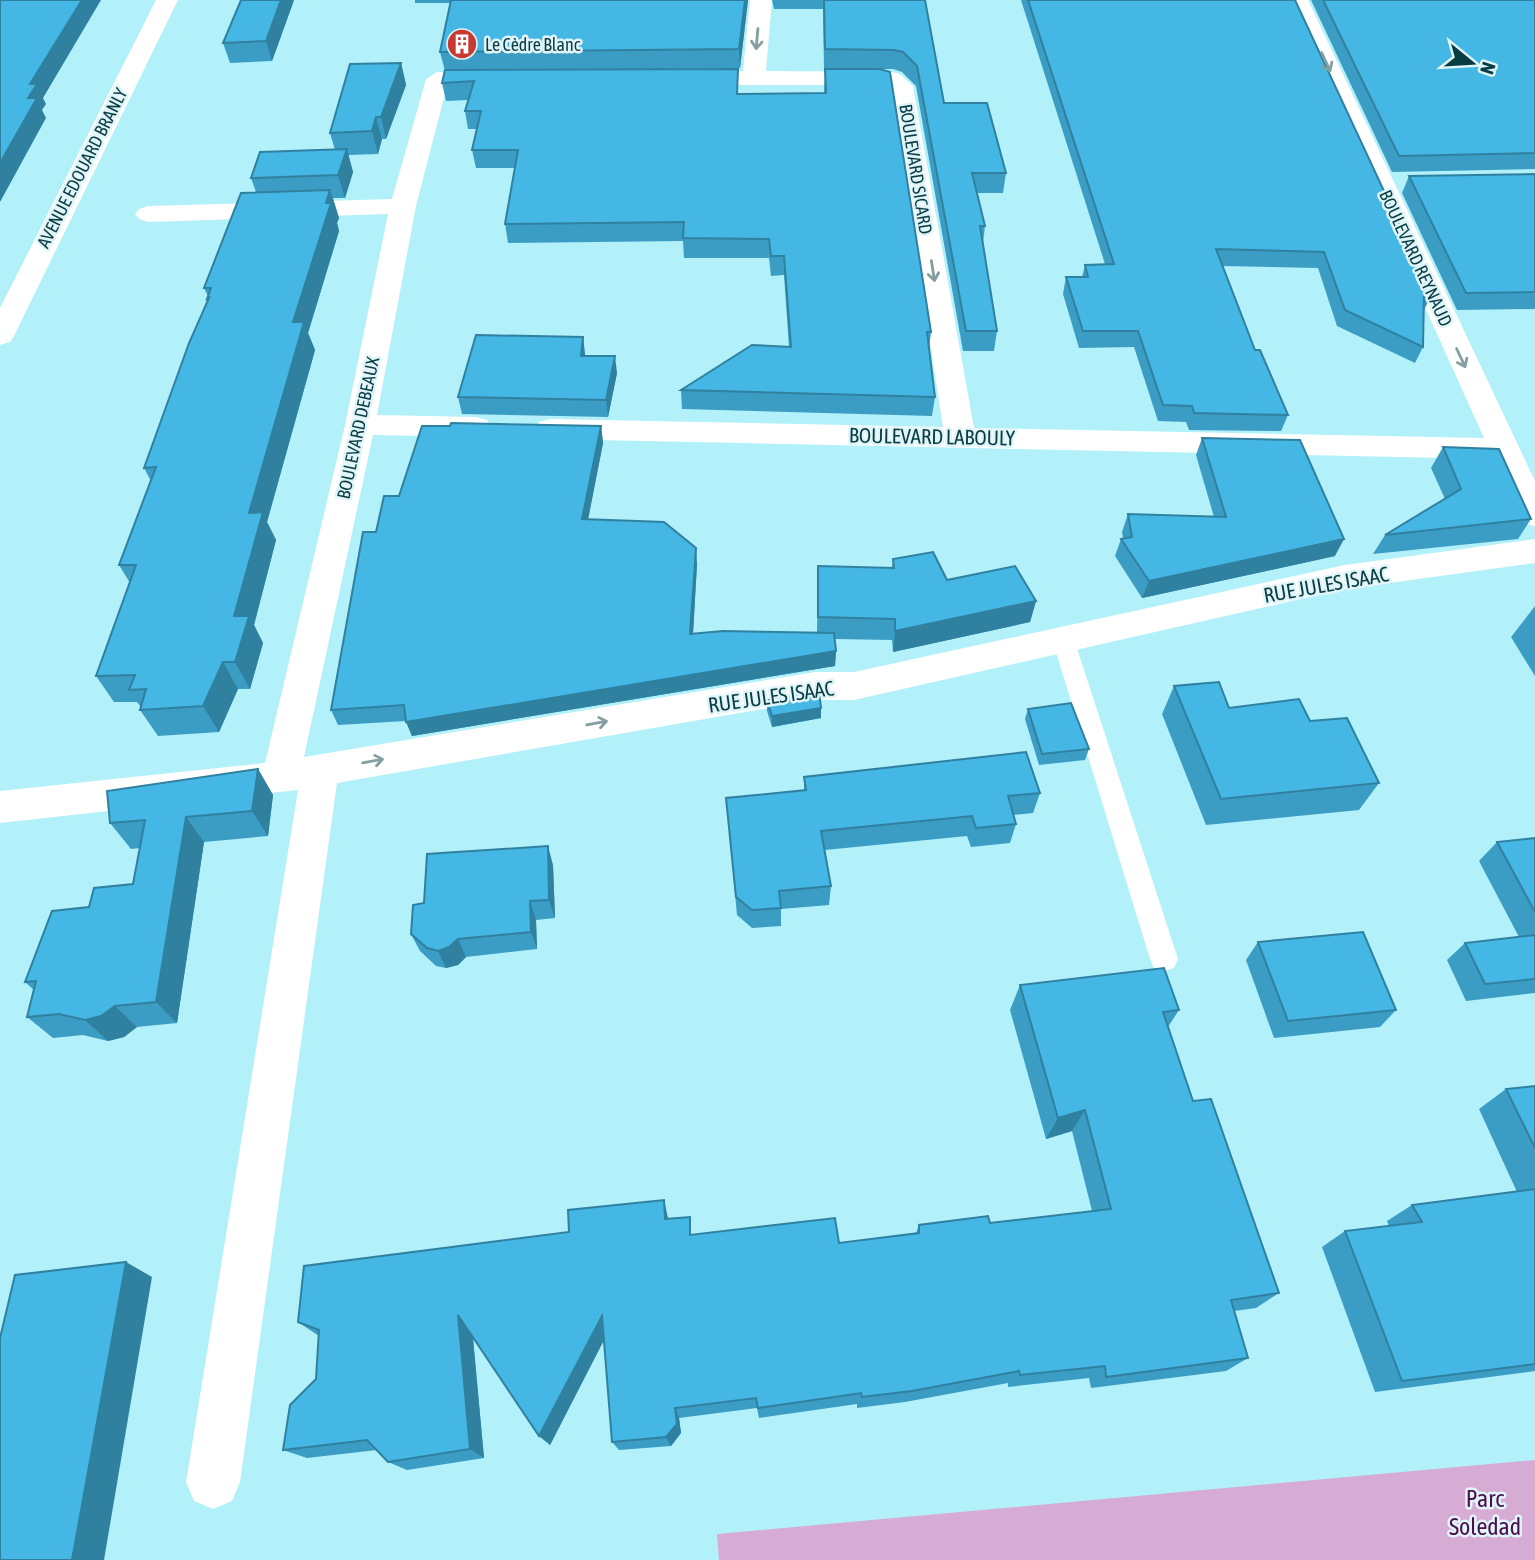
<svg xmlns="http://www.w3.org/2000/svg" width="1535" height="1560" font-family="'Asap Condensed',sans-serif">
	<rect width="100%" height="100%" fill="#b2f0fa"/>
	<path fill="#d7acd4" d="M1535,1460V1560H719L717,1534Z"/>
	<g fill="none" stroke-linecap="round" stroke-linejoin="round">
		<path fill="#fff" fill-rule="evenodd" d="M1063,631L1071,633L1074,639L1178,959L1174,968L1164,971L1154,968L1150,959L1052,639L1055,633Z"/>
		<g fill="#fff" fill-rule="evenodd">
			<path d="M156,0H178L14,336L10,342L0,345V308Z"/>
			<path d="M750,0H772L766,71L892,72L900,74L913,86L974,428L1484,438L1286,0H1308L1535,481V526L1523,523L1493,459L550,439L539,436L535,429L539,422L550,419L943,427L891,89L879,85H686L675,78L686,71H743Z"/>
			<path d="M437,72H497L508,79L497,86H447L416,206L377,415L476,417L487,420L491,427L487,434L476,437L373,435L304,757L815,672H854L1345,565L1535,539V563L1345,589L854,700H815L337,783L240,1482L232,1501L213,1509L194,1501L186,1482L298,790L0,823V791L265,763L345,425L388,214L148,222L139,219L135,214L139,209L148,206L392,199L426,79Z"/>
		</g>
	</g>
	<g fill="#3b9dc4">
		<path d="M294,0L272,61L230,63L223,43Z"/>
		<path d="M415,0H748L740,68L593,70L738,94L824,93L825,69H862H824L823,9H774L772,0H925L944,103L1006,173L1003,193H977L985,226L983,243L997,331L994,351H963L916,86L902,72L893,69H881L931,332L929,349L935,397L932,416L682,409L681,390L789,347L784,275L771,276L769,258H684L683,241L508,243L505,224L515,168H476L472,150L477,129H468L465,111L468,100L446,101L442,83L445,71L440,52L451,3H415Z"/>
		<path d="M1021,0H1295L1432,294L1424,310L1423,347L1415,363L1337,326L1318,268L1222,266L1255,350L1288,415L1281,431L1189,430L1186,422L1158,421L1134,347L1079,348L1063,294L1066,277H1082L1085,265L1105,264Z"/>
		<path d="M1311,0H1535V169L1392,172Z"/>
		<path d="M401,63L406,85L386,139H382L378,154L348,155L353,172L345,198H333L339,218L337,223L339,231L308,333L315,350L267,522L276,540L254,625L263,643L250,689H238L219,732L158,736L140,710L141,707L137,702H114L96,676L130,583L119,565L151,481L144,468L208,301L207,299L208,296L204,288L256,192L251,178L335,150L330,133Z"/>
		<path d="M1535,174V309L1457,310L1402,193L1409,176Z"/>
		<path d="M583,337L585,356L617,373L608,417L462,414L458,397Z"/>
		<path d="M601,426L603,443L588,519L697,564L693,634L817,633L818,566L892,568L893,559L947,580L1036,601L1030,622L893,652L892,640L835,639L836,651L835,666L412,736L406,721L338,725L331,710L376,532L399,496Z"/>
		<path d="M1202,438L1335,556L1142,598L1115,556L1121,539L1123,538L1122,532L1128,514L1214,517L1196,455Z"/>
		<path d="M1443,447L1531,519L1518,539L1373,554L1385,535L1445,499L1431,468Z"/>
		<path d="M1535,606V676L1511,637Z"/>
		<path d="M1174,686L1229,708L1310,721L1379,783L1359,810L1206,825L1162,714Z"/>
		<path d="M767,700L821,708V718L772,727L767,711Z"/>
		<path d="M1028,709L1089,749L1085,760L1039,765L1025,719Z"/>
		<path d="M258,769L273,795L268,836L204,842L177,1023L137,1027L124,1037L108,1041L83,1035L53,1038L27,1017L34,990L25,982L89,907L133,884L140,848L131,849L110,823Z"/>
		<path d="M804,777L1040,793L1033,813L1013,815L1016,824L1010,843L971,847L967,836L825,850L831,886L829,905L781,909V926L752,928L737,915L726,798L804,790Z"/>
		<path d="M1535,838V993L1466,1001L1447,960L1465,943L1519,937L1479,861L1497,842Z"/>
		<path d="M553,865L555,918L536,920L537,949L466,957L458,965L446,968L436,966L420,951L411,934L424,903Z"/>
		<path d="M1258,942L1396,1010L1380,1027L1274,1038L1246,960Z"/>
		<path d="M1020,985L1179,1010L1168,1027L1193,1101L1279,1293L1256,1308L1234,1311L1248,1358L1226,1371L1091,1388L1089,1378L1008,1387V1383L905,1402L857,1408V1404L759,1418L757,1408L679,1418L681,1433L671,1446L619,1450L612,1442L604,1340L550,1445L473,1337L484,1458L407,1470L388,1462L377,1450L307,1458L283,1450L316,1379L319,1336L298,1322L668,1219L693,1235L839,1243L916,1233L919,1225L990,1223L1092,1211L1072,1131L1046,1139L1010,1010Z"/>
		<path d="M1535,1086V1371L1375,1392L1322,1247L1345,1231L1389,1226L1387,1221L1412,1205L1517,1192L1479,1109L1506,1089Z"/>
	</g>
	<g fill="#3080a0">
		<path d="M82,0H101L43,98L46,104L42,110L46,118L0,202V163L28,98L30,84Z"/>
		<path d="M281,0H294L272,61L266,41Z"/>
		<path d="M745,0H748L740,68L739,49Z"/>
		<path d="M401,63L406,85L386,139L381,117Z"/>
		<path d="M376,117L382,139L378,154L372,131Z"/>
		<path d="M347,149L353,172L345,198L338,175Z"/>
		<path d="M330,190L339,218L337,223L339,231L308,333L315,350L267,522L276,540L254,625L263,643L250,689L235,662L234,616L249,513L293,322Z"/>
		<path d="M583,337L585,354L583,373L581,356Z"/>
		<path d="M615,356L617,373L608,417L606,400Z"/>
		<path d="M601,426L603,443L585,535L582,519Z"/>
		<path d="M1344,539L1335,556L1142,598L1149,581Z"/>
		<path d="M696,548L697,564L692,650L690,634Z"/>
		<path d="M1036,601L1030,622L893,652L895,631Z"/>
		<path d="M836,651L835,666L412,736L406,722Z"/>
		<path d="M223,662L238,689L219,732L203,706Z"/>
		<path d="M821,708V718L772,727V716Z"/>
		<path d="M258,769L273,795L268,836L252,811Z"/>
		<path d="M186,817L204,842L177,1023L156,1002Z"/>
		<path d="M548,846L553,865L555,918L549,900Z"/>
		<path d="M530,901L536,920L537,949L531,932Z"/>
		<path d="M458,939L466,957L458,965L446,968L438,951Z"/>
		<path d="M115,1006L137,1027L124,1037L108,1041L85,1020Z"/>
		<path d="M1085,1110L1072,1131L1046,1139L1058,1118Z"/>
		<path d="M664,1200L668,1218L669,1237L665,1219Z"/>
		<path d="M126,1262L152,1277L104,1560H72Z"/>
		<path d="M458,1315L472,1329L484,1458L470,1449Z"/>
		<path d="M602,1316L609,1330L550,1445L539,1436Z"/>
		<path d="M675,1408L679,1418L681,1433L671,1446L666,1437Z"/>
	</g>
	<g fill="#45b7e4" stroke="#3080a0" stroke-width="2">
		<path d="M0,0H82L30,84H37L28,98H37L0,163Z"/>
		<path d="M241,0H281L266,41L223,43Z"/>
		<path d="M451,0H745L739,49L440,52Z"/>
		<path d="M824,0H925L944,103H987L1006,173H972L985,226H980L997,331H966L917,66L903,52L894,50L825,49Z"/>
		<path d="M1028,0H1295L1432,294H1424L1423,347L1345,310L1324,252L1216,249L1255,350H1260L1288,415L1194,413L1192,406L1163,405L1138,331H1083L1066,277H1088L1085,265L1114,264Z"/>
		<path d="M1323,0H1535V153L1399,156Z"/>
		<path d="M401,63L381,117H376L372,131L330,133L350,64Z"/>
		<path d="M738,69L737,94L826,93L825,69H880L890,72L931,332H927L935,397L681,390L752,345L791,347L784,256H771L769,239L683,238L684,222L505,224L518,150H472L481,111H465L474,81L442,83L445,70Z"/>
		<path d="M347,149L338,175L251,178L260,152Z"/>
		<path d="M1535,174V292L1466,293L1409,176Z"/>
		<path d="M330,190L326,203H331L293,322H304L249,513L263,512L234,616H249L235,662H223L203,706L140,710L146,689L129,690L135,675L96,676L136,565H119L156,467L144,468L189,343L209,298L207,299L211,288H204L241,193Z"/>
		<path d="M476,335L583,337L581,356H615L606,400L458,397Z"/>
		<path d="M451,423L601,426L582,519L664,522L696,548L690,634L723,631L834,633L836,651L406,722L404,705L331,710L363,532H376L384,496H399L422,426H450Z"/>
		<path d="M1202,438L1300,440L1344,539L1149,581L1121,539L1132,537L1128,514L1226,517Z"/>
		<path d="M1443,447L1499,449L1531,519L1385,535L1461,489Z"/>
		<path d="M933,552L947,580L1015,566L1036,601L895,631V619L818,617V566L894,568L893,559Z"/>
		<path d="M1219,682L1229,708L1299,699L1310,721L1347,718L1379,783L1221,799L1174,686Z"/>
		<path d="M819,692L821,708L772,716L767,700Z"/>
		<path d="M1071,703L1089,749L1042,754L1028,709Z"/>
		<path d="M1026,752L1040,793L1008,796L1016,824L976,828L972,816L821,831L831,886L779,891L781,908L752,910L736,897L726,798L806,790L804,777Z"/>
		<path d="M258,769L252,811L186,817L156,1002L115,1006L101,1016L85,1020L59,1014L27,1017L36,981L25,982L52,911L89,907L94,888L133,884L145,820L110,823L107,791Z"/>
		<path d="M1535,838V912L1497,842Z"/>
		<path d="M548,846L549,900L530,901L531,932L458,939L449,947L438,951L427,948L411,934L413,905L424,903L427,854Z"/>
		<path d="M1363,932L1396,1010L1288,1021L1258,942Z"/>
		<path d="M1535,935V979L1485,984L1465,943Z"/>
		<path d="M1164,968L1179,1010L1163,1012L1193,1101L1211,1099L1279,1293L1231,1300L1248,1358L1106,1377L1105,1366L1020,1375L1019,1371L912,1391L862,1397L861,1393L758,1408L756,1398L675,1408L677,1424L666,1437L612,1442L602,1316L539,1436L458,1315L470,1449L388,1462L367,1440L283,1450L290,1405L316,1379L319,1330L298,1322L304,1266L569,1232L568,1210L664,1200L665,1219L690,1217V1235L835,1218L839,1243L919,1233V1225L988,1216L990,1223L1111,1209L1085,1110L1058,1118L1020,985Z"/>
		<path d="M1535,1086V1148L1506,1089Z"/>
		<path d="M1535,1189V1364L1402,1381L1345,1231L1422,1222L1412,1205Z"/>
		<path d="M126,1262L72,1560H0V1338L15,1275Z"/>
	</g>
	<defs><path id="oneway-shaft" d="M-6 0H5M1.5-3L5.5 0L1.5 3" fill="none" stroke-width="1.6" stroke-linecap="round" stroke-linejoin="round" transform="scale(1.75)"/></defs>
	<g stroke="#849ea2">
		<use href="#oneway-shaft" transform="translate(757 39) rotate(95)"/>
		<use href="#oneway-shaft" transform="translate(1326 62) rotate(65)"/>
		<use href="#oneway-shaft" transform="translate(933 271) rotate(81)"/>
		<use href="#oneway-shaft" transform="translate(1461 358) rotate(65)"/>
		<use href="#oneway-shaft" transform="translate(597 723) rotate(-10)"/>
		<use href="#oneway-shaft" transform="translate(373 761) rotate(-10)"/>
	</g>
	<defs>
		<g id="building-disc" transform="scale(1.575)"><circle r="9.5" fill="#c83a31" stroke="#e1f5f8"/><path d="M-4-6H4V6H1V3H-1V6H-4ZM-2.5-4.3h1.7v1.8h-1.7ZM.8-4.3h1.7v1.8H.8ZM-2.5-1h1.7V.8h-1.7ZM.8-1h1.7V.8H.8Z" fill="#fff"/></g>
	</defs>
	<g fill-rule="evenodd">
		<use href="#building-disc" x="462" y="44"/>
	</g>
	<g text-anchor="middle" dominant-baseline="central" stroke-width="5" stroke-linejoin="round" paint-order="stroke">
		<g font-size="18" fill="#083d44" stroke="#e1f5f8" text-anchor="start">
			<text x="485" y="44">Le Cèdre Blanc</text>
		</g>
		<g font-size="18" fill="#083d44" stroke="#e1f5f8">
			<text transform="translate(82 168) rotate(-63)">AVENUE EDOUARD BRANLY</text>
			<text transform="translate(916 169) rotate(81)">BOULEVARD SICARD</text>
			<text transform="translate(1416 258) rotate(65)">BOULEVARD REYNAUD</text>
			<text transform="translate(358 428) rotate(-78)">BOULEVARD DEBEAUX</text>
		</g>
		<g font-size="21" fill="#083d44" stroke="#e1f5f8">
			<text transform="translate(932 436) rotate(1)">BOULEVARD LABOULY</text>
			<text transform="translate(1326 584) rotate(-10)">RUE JULES ISAAC</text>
			<text transform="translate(771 696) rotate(-8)">RUE JULES ISAAC</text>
		</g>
		<g font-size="24" fill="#4b0d4b" stroke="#e1f5f8">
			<text x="1485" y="1498">Parc<tspan x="1485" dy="28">Soledad</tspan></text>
		</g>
	</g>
	<g transform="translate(1472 63) rotate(108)" stroke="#e1f5f8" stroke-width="5" paint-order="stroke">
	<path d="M0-5L12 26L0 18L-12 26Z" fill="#083d44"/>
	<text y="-10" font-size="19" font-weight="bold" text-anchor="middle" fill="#083d44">N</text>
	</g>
</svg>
